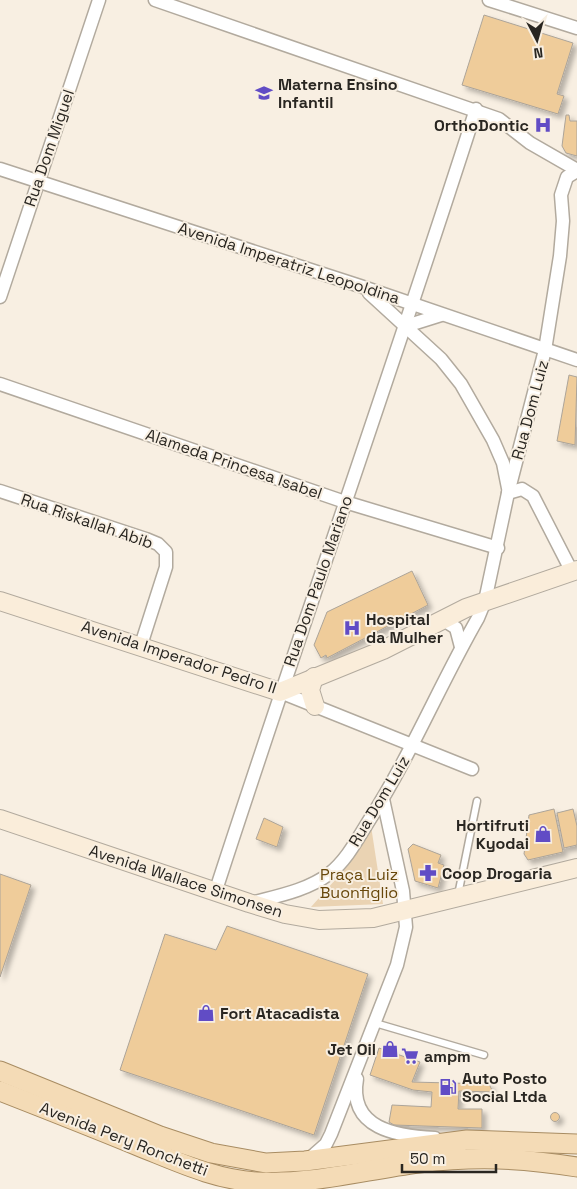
<svg xmlns="http://www.w3.org/2000/svg" width="577" height="1189" font-family="'Space Grotesk',sans-serif">
	<defs>
		<filter id="shadow"><feDropShadow dx="4" dy="4" stdDeviation="2.5" flood-color="#0004"/></filter>
	</defs>
	<rect width="100%" height="100%" fill="#f8efe2"/>
	<path fill="#ead3b3" d="M371,826L383,904L311,907L344,870Z"/>
	<g fill="#efcc9a" stroke="#aca499" filter="url(#shadow)">
		<path d="M484,15L573,43L557,94L564,96L558,114L462,85Z"/>
		<path d="M566,115H569L570,121H577V156L566,153L562,146Z"/>
		<path d="M569,375L577,377L575,445L557,441Z"/>
		<path d="M412,571L428,605L327,658L326,655L321,658L314,645L327,612Z"/>
		<path d="M554,809L563,852L528,860L524,854L529,815Z"/>
		<path d="M573,809L577,826V845L564,848L557,813Z"/>
		<path d="M264,818L283,827L277,847L256,839Z"/>
		<path d="M413,844L441,855L438,863L444,865L438,888L415,881L408,849Z"/>
		<path d="M0,874L31,885L0,977Z"/>
		<path d="M227,926L368,974L314,1135L120,1070L165,934L216,950Z"/>
		<path d="M379,1048L420,1062L412,1082L489,1084L493,1092L459,1091L458,1109H482V1128L394,1125L389,1122L392,1105L431,1107L432,1092L413,1090L370,1075Z"/>
		<circle cx="555" cy="1117" r="4.5"/>
	</g>
	<g fill="none" stroke-linecap="round" stroke-linejoin="round">
		<g stroke="#b2aa9e" stroke-width="9">
			<g id="lane">
				<path d="M458,895L477,801"/>
				<path d="M375,1023L484,1055"/>
			</g>
		</g>
		<g stroke="#b2aa9e" stroke-width="15">
			<g id="street">
				<path d="M155,0L499,119L530,143L577,170"/>
				<path d="M489,0L577,28"/>
				<path d="M0,169L360,286L577,360"/>
				<path d="M369,293L441,359L461,384L493,440L503,463L508,488"/>
				<path d="M0,297L99,0"/>
				<path d="M406,326L441,315"/>
				<path d="M0,384L345,502L498,548"/>
				<path d="M0,491L146,539L158,544L166,552V567L141,645"/>
				<path d="M508,493L522,489L533,496L572,572"/>
				<path d="M442,619L456,628L461,647"/>
				<path d="M280,692L472,769"/>
				<path d="M215,893C300,631 392,371 476,109"/>
				<path d="M251,903C277,896 306,891 329,874C347,860 358,838 370,819C411,755 440,684 478,618L485,601L508,493L545,350L560,256L563,221L561,195L567,177L577,171"/>
				<path d="M357,1079C348,1129 397,1136 435,1138"/>
				<path d="M309,1159L326,1144L331,1134L397,965L406,927L403,891L383,799"/>
			</g>
		</g>
		<g stroke="#b2aa9e" stroke-width="20">
			<g id="secondary">
				<path d="M0,601L280,692L383,650L466,608L577,570"/>
				<path d="M314,677L310,690L315,706"/>
				<path d="M0,819L249,903L285,914L319,920L373,918L577,868"/>
			</g>
		</g>
		<g stroke="#a88c62" stroke-width="21">
			<g id="primary">
				<path d="M0,1071L160,1136L211,1153L266,1163L305,1161L467,1140L577,1144"/>
				<path d="M0,1091C46,1109 92,1127 138,1146C176,1161 215,1180 257,1182C312,1185 364,1170 419,1163C475,1156 521,1158 577,1167"/>
			</g>
		</g>
		<use href="#lane" stroke="#fff" stroke-width="6"/>
		<use href="#street" stroke="#fff" stroke-width="12"/>
		<use href="#secondary" stroke="#faedda" stroke-width="18"/>
		<use href="#primary" stroke="#f4dbb6" stroke-width="19"/>
	</g>
	<defs>
		<g id="school-bare" transform="scale(1.35)"><path d="M0-5L7-2L0 1L-7-2ZM-4 1L0 2.5L4 1V4Q0 6-4 4Z" fill="#614cc5" stroke="#f8efe2" stroke-width="2.5" paint-order="stroke"/></g>
		<g id="hospital-bare" transform="scale(1.35)"><path d="M-5-5h3v3.5h4V-5h3V5h-3V1.5h-4V5h-3Z" fill="#614cc5" stroke="#f8efe2" stroke-width="2.5" paint-order="stroke"/></g>
		<g id="shop-bare" transform="scale(1.35)"><path d="M-5-2.5h2.3a2.7 3.5 0 0 1 5.4 0H5L5.5 6h-11ZM-1.5-2.5h3a1.5 2.3 0 0 0-3 0Z" fill="#614cc5" stroke="#f8efe2" stroke-width="2.5" paint-order="stroke"/></g>
		<g id="pharmacy-bare" transform="scale(1.35)"><path d="M-2-6h4v4h4v4h-4v4h-4v-4h-4v-4h4Z" fill="#614cc5" stroke="#f8efe2" stroke-width="2.5" paint-order="stroke"/></g>
		<g id="supermarket-bare" transform="scale(1.35)"><path d="M-6-5.5h2.5l.6 2H6L4.5 2H-2.5L-4.4-4H-6ZM-1.5 3.2a1.3 1.3 0 1 0 .1 0ZM3 3.2a1.3 1.3 0 1 0 .1 0Z" fill="#614cc5" stroke="#f8efe2" stroke-width="2.5" paint-order="stroke"/></g>
		<g id="fuel-bare" transform="scale(1.35)"><path d="M-5.5-6h7V0h2V4h1.3V-2.5L3-4.5l.8-.8L6-3V5H2.5V1h-1V6h-7ZM-4.2-4.7v3.2H.2V-4.7Z" fill="#614cc5" stroke="#f8efe2" stroke-width="2.5" paint-order="stroke"/></g>
	</defs>
	<g fill-rule="evenodd">
		<use href="#school-bare" x="264" y="93"/>
		<use href="#hospital-bare" x="543" y="125"/>
		<use href="#hospital-bare" x="352" y="628"/>
		<use href="#shop-bare" x="543" y="834"/>
		<use href="#pharmacy-bare" x="428" y="873"/>
		<use href="#shop-bare" x="206" y="1013"/>
		<use href="#shop-bare" x="390" y="1049"/>
		<use href="#supermarket-bare" x="410" y="1056"/>
		<use href="#fuel-bare" x="448" y="1087"/>
	</g>
	<g text-anchor="middle" dominant-baseline="central" stroke-width="4" stroke-linejoin="round" paint-order="stroke">
		<g font-size="16" font-weight="bold" fill="#292621" stroke="#f8efe2" text-anchor="start">
			<text x="278" y="84">Materna Ensino<tspan x="278" dy="18">Infantil</tspan></text>
			<text x="529" y="125" text-anchor="end">OrthoDontic</text>
			<text x="366" y="619">Hospital<tspan x="366" dy="18">da Mulher</tspan></text>
			<text x="529" y="825" text-anchor="end">Hortifruti<tspan x="529" dy="18">Kyodai</tspan></text>
			<text x="442" y="873">Coop Drogaria</text>
			<text x="220" y="1013">Fort Atacadista</text>
			<text x="376" y="1049" text-anchor="end">Jet Oil</text>
			<text x="424" y="1056">ampm</text>
			<text x="462" y="1078">Auto Posto<tspan x="462" dy="18">Social Ltda</tspan></text>
		</g>
		<g font-size="16" fill="#292621" stroke="#f8efe2">
			<text transform="translate(49 148) rotate(-71)">Rua Dom Miguel</text>
			<text transform="translate(289 263) rotate(18)">Avenida Imperatriz Leopoldina</text>
			<text transform="translate(530 410) rotate(-75)">Rua Dom Luiz</text>
			<text transform="translate(234 464) rotate(19)">Alameda Princesa Isabel</text>
			<text transform="translate(87 521) rotate(19)">Rua Riskallah Abib</text>
			<text transform="translate(318 581) rotate(-71)">Rua Dom Paulo Mariano</text>
			<text transform="translate(179 657) rotate(18)">Avenida Imperador Pedro II</text>
			<text transform="translate(379 801) rotate(-59)">Rua Dom Luiz</text>
			<text transform="translate(186 881) rotate(18)">Avenida Wallace Simonsen</text>
			<text transform="translate(124 1139) rotate(21)">Avenida Pery Ronchetti</text>
		</g>
		<g font-size="16" fill="#68470a" stroke="#f8efe2">
			<text x="359" y="874">Praça Luiz<tspan x="359" dy="18">Buonfiglio</tspan></text>
		</g>
	</g>
	<g transform="translate(537 40) rotate(174)" stroke="#f8efe2" stroke-width="4" paint-order="stroke">
	<path d="M0-4L9 19L0 12L-9 19Z" fill="#292621"/>
	<text y="-8" font-size="14" font-weight="bold" text-anchor="middle" fill="#292621">N</text>
	</g>
	<path d="M402 1164v8h94v-8" fill="none" stroke="#292621" stroke-width="2.5"/>
	<text x="410" y="1164" font-size="15" fill="#292621" stroke="#f8efe2" stroke-width="4" paint-order="stroke">50 m</text>
</svg>
